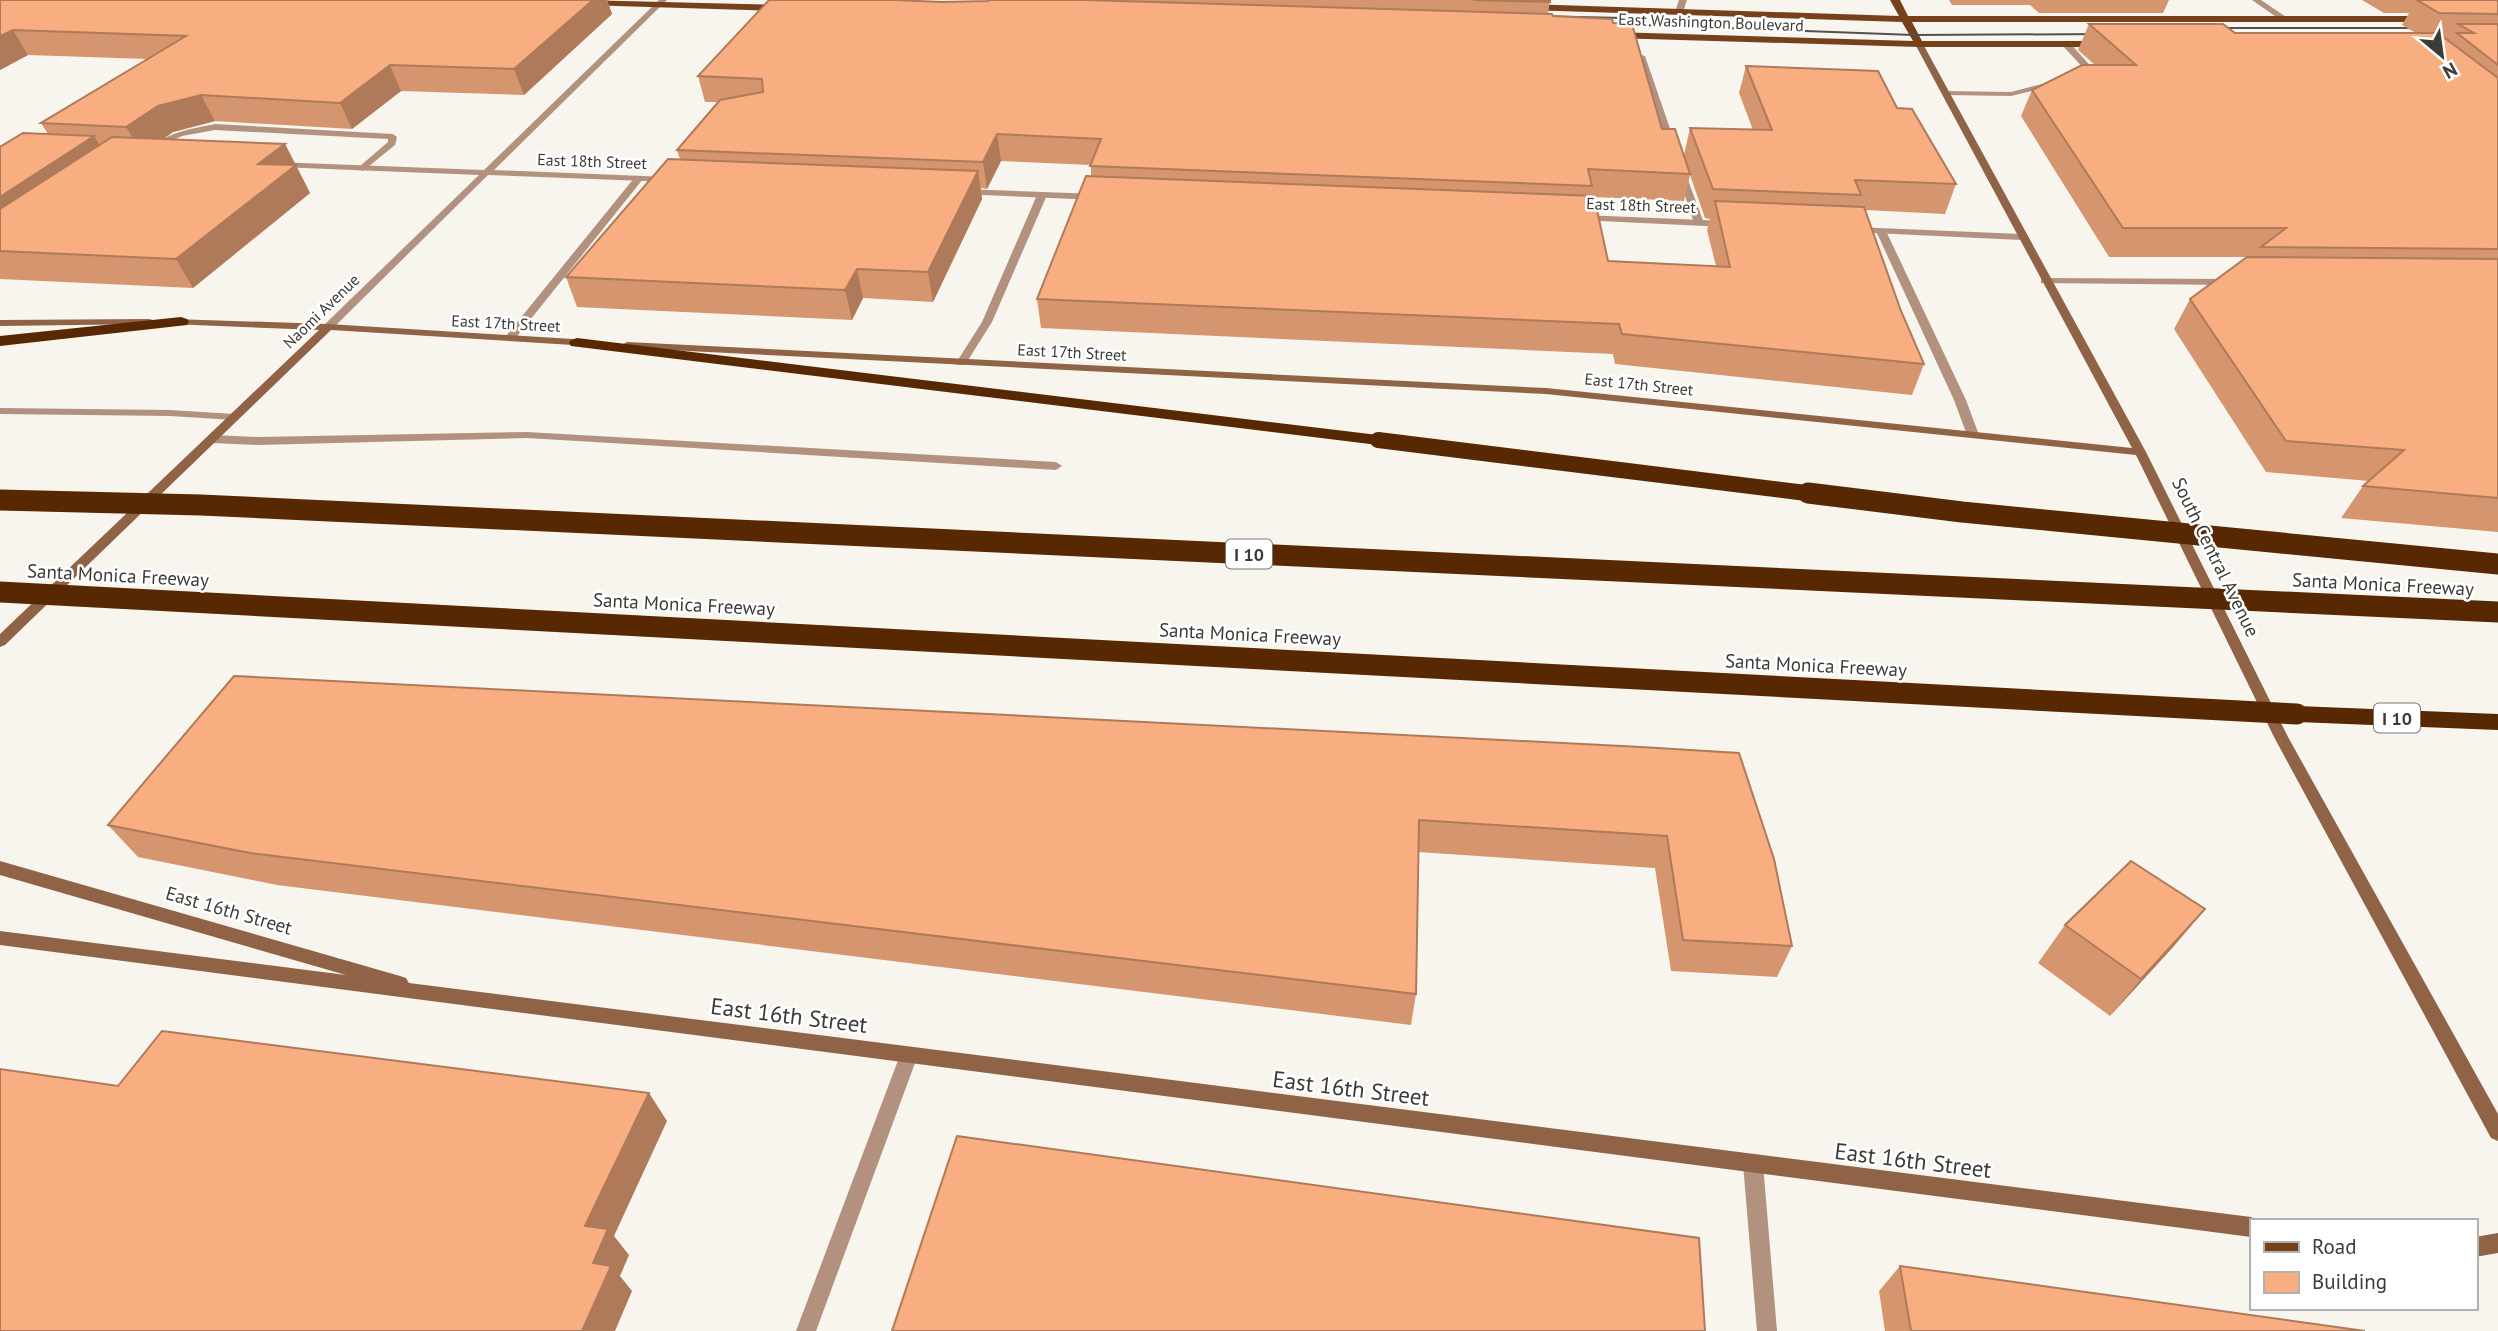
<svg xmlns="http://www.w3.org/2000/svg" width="2498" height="1331" font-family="'PT Sans',sans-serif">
	<rect width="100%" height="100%" fill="#f7f5ee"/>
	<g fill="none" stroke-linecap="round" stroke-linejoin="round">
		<g fill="#b2927f" fill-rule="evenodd">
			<path d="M1679,0H1687L1683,12L1679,14L1675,12Z"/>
			<path d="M2252,0H2261L2289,19L2282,21Z"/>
			<path d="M2063,42H2069L2095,71V75L2080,77V73L2087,72L2063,46Z"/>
			<path d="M1638,54L1645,56L1676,146L1675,148L1668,146Z"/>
			<path d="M2050,82L2054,84L2053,86L2011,96L1945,95L1941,93L1945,91L2011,92Z"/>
			<path d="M215,124L393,134L397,137L395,145L363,171L360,170V166L388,142V139L215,130L182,136L167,143L158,151L151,149C168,131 192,129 215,124Z"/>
			<path d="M1678,170L1685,172L1704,223L1702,225L1694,223L1677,172Z"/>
			<path d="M635,177L643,179L514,340H506V336Z"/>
			<path d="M1042,192L1047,195L992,322L965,365H957L956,363L982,322L1037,195Z"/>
			<path d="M1878,229L1886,231L1966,400L1979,435L1977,437H1969L1967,435L1954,400L1876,231Z"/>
			<path d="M0,408L170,410L234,414L240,417L234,420L170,416L0,414Z"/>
			<path d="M527,432L1056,462L1062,466L1056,470L527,438L258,445L212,443L206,439L212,435L258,437Z"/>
			<path d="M909,1047L915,1049L918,1055L816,1331H796L900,1055L903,1049Z"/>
			<path d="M1753,1155L1760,1158L1763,1164L1777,1331H1757L1743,1164L1746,1158Z"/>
		</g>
		<g fill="#b2927f" fill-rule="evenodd">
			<path d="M659,0H667L494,170L667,177L672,180L670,182L488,175L332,329H324V325L479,175L278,167L274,164L275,162L484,170Z"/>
			<path d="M963,189L1097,194L1102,197L1097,200L960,194V190Z"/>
			<path d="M1582,215L1726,221L1731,224L1726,227L1579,220L1577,218Z"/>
			<path d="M1855,227L2021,234L2026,237L2021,240L1852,232L1850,230Z"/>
			<path d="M2045,278L2231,279L2236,282L2231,285L2041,283V279Z"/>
		</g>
		<g fill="#906347" fill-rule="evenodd">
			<path d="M1919,42L1923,44L2146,452L2288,737L2498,1114V1141L2491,1138L2274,737L2136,455L1546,394L627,348L622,345L627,342L1546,388L2132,448L1915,44Z"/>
			<path d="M149,319L153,320V324L0,326V320Z"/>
			<path d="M173,319L328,324L589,340L594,343L589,346L331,330L5,645L0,647V634L319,330L169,324V320Z"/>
			<path d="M0,861L400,976L406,978L409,983L2251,1217L2258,1221H2251V1237L0,945V931L346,975L0,875Z"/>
			<path d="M2498,1233V1253L2475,1257V1237Z"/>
		</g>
		<g fill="#76401b" fill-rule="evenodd">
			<path d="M581,0L784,5L789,8L784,11L584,5L579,2Z"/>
			<path d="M1890,0H1900L1908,16H2429L2434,19L2429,22H1912L1922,41H2103L2108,44L2103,47H1919L1613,38L1608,35L1613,32L1913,41L1902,22L1526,10L1521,7L1526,4L1899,16Z"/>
		</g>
		<g fill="#582802" fill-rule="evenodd">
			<path d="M181,317L187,319L189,322L187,325L0,346V336Z"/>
			<path d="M577,338L1378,435L1387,440L1378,445L571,346L569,343L571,340Z"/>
			<path d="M2297,706L2498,714V730L2297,722L2289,720L2286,714L2289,708Z"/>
		</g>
		<g stroke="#51504c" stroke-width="2">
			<path d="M1532,16L1623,18"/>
			<path d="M1613,24L1914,35L2103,34"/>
			<path d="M2208,28H2428"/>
		</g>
		<path stroke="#582802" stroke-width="16" d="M1378,440L1822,495"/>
		<g stroke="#582802" stroke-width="21">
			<path d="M1808,493L1962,512L2498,564"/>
			<path d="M0,500L201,505L2498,612"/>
			<path d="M0,592L2297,714"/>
		</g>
	</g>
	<g fill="#d5966f" fill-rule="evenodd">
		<path d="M0,0H607L612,14L524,95L401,91L352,129L215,121L173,132L164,139L285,144L310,193L193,288L0,279V147L48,134L41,123L147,59L28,55L0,70Z"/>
		<path d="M989,0H1550L1548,14L1553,16L1613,23L1662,129L1684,155L1690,128L1753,130L1739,93L1746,66L1897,108L1956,184L1945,214L1865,210L1901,311L1924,364L1912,395L1615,364L1613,354L1041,328L1037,299L1091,176V165L1001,161L987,189L981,188L982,199L933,302L863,298L852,320L577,307L566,277L680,159L677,150L718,102H705L698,76L942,2L988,1ZM1690,175L1705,218L1710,219L1707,230L1716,266L1608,261L1594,197L1684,201Z"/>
		<path d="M1949,0H2169L2163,13H2039L2030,5H1952Z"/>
		<path d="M2362,0H2498V532L2341,518L2363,486L2369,481L2266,472L2174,329L2190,299L2255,257H2109L2021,116L2032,90L2095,65L2078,50L2089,24L2235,33H2416L2402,25L2409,13H2384Z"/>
		<path d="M1641,747L1792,946L1777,977L1671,971L1655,868L1418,852L1416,994L1411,1025L277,885L138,857L108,825Z"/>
		<path d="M2205,909L2173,947L2110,1016L2038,963L2065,925Z"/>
		<path d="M1900,1266L2365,1331H1885L1879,1291Z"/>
	</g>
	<g fill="#ae7a5a">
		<path d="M593,0H607L612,14L524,95L514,69Z"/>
		<path d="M13,30L28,55L0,70V36Z"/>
		<path d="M390,65L401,91L352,129L340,103Z"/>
		<path d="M201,95L215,121L173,132L142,153L126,127L158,106Z"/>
		<path d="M997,134L1001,161L987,189L983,162Z"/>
		<path d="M94,136L111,163L0,238V197Z"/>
		<path d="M285,144L310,193L193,288L176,259L258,164Z"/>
		<path d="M978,171L982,199L933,302L928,272Z"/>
		<path d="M857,269L863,298L852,320L845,290Z"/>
		<path d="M2205,909L2173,947L2110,1016L2141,979Z"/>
		<path d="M649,1093L667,1121L614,1236L629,1255L620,1276L632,1291L615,1331H582L593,1263L585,1226Z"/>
	</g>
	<g fill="#f8ae81" stroke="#ae7a5a" stroke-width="2">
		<path d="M0,0H593L514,69L390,65L340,103L201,95L158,106L126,127L41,123L186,36L13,30L0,36Z"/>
		<path d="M769,0H895L942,2L988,1L989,0H1085L1552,14L1553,16L1612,19L1613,23L1632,24L1662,129H1675L1690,174L1588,169L1592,186L1090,166L1101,139L997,134L983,162L677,150L720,100L763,92L762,79L698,76Z"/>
		<path d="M1473,0H1550V2Z"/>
		<path d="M2417,0H2498V14L2439,13Z"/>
		<path d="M2089,24H2223L2235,33H2438L2498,78V249L2261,247L2286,228H2123L2032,90L2082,65H2136Z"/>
		<path d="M2458,24H2498V65L2457,33H2474Z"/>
		<path d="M1746,66L1878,71L1897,108L1912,109L1956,184L1855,180L1861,195L1713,189L1690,128L1772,130Z"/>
		<path d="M23,133L94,136L0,197V147Z"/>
		<path d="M112,137L285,144L258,164L296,165L176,259L0,251V209Z"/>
		<path d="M668,159L978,171L928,272L857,269L845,290L566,277Z"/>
		<path d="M1086,176L1594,196L1608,261L1730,267L1715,201L1864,207L1901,311L1924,364L1622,334L1619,324L1037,299Z"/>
		<path d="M2247,257L2498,259V498L2363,486L2404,450L2286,441L2190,299Z"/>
		<path d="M234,676L1641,747L1739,753L1774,859L1792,946L1683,940L1667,836L1419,820L1416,994L250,853L108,825Z"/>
		<path d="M2131,861L2205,909L2141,979L2065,925Z"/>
		<path d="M162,1031L649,1093L585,1226L608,1229L593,1263L611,1266L582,1331H0V1069L118,1086Z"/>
		<path d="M957,1136L1699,1238L1705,1331H892Z"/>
		<path d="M1900,1266L2365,1331H1911Z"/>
	</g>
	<g text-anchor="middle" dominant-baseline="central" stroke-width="5" stroke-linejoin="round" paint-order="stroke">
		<g font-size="16" fill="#3c3b38" stroke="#fff">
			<text transform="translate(1711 22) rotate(2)">East Washington Boulevard</text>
			<text transform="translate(592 161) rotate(2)">East 18th Street</text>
			<text transform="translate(1641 205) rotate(2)">East 18th Street</text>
			<text transform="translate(321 311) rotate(-44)">Naomi Avenue</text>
			<text transform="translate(506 323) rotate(3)">East 17th Street</text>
			<text transform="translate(1072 352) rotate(3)">East 17th Street</text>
			<text transform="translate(1639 384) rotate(6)">East 17th Street</text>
		</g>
		<g fill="#fff" stroke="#767674" stroke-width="2">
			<rect x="1226" y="539.5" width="46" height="29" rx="5"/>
			<rect x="2374" y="703.5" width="46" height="29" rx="5"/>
		</g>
		<g font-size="18" font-weight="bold" fill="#3c3b38">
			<text x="1249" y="554">I 10</text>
			<text x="2397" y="718">I 10</text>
		</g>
		<g font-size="19" fill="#3c3b38" stroke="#fff">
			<text transform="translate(2216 557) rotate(64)">South Central Avenue</text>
			<text transform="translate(118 575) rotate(3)">Santa Monica Freeway</text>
			<text transform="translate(2383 584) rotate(3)">Santa Monica Freeway</text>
			<text transform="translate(684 604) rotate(3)">Santa Monica Freeway</text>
			<text transform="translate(1250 634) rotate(3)">Santa Monica Freeway</text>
			<text transform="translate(1816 665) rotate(3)">Santa Monica Freeway</text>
			<text transform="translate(229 910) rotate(16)">East 16th Street</text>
		</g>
		<g font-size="23" fill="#3c3b38" stroke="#fff">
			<text transform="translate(789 1015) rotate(7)">East 16th Street</text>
			<text transform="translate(1351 1088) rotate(7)">East 16th Street</text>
			<text transform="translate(1913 1160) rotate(7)">East 16th Street</text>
		</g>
	</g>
	<rect x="2250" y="1219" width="228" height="91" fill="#ffffff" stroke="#b1b1af" stroke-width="2"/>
	<rect x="2264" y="1242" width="35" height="10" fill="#76401b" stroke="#b1b1af" stroke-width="2"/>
	<text x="2312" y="1254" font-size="21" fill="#3c3b38">Road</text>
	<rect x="2264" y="1272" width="35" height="21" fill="#f8ae81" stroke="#b1b1af" stroke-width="2"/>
	<text x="2312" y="1289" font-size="21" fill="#3c3b38">Building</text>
	<g transform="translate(2442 56) rotate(151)" stroke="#ffffff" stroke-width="5" paint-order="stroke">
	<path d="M0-5L12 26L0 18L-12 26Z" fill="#3c3b38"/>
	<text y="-10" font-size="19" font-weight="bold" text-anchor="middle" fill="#3c3b38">N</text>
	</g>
</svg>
